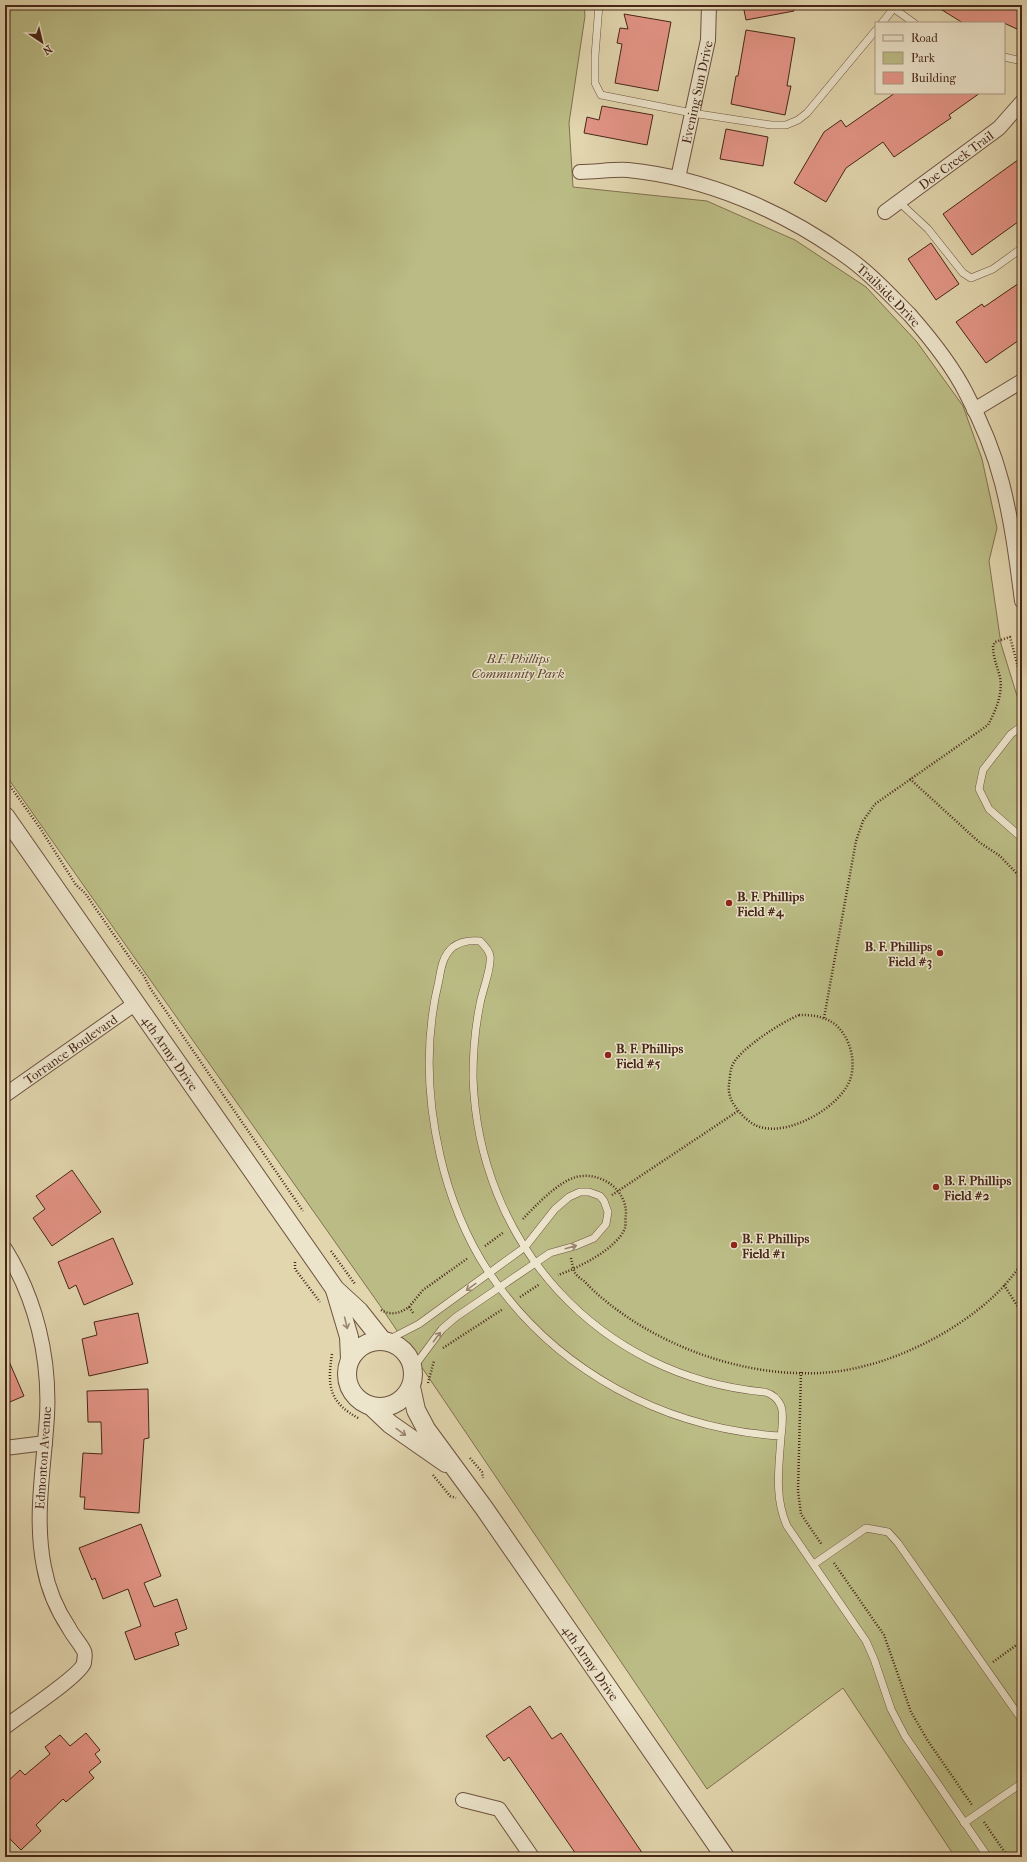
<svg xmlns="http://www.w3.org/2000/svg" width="1027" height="1862" font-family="'IM FELL French Canon',serif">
	<rect width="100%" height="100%" fill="#e2d6af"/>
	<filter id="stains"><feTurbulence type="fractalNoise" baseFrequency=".005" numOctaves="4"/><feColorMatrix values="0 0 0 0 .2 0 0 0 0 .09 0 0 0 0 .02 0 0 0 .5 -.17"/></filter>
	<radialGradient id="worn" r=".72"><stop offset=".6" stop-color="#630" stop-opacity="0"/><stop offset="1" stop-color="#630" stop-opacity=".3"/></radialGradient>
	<path fill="#bbbc85" stroke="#81714e" d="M5,5H584L585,16L569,123L573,187L707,201L795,240L866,287L917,342L963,406L982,459L997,528L989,561L1001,644L1022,712V1857H955L843,1688L707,1789L381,1307L5,774Z"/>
	<g fill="#e49587" stroke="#472618">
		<path d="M743,5H793L794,11L746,20Z"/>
		<path d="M934,5H1022V19L1017,29L1004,23H963Z"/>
		<path d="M624,14L671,22L658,91L615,83L622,44L617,43L620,28L628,29Z"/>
		<path d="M746,30L795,38L787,86H791L785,115L731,104L736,76H738Z"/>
		<path d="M895,93H980L949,115L951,118L894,157L883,142L846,168L826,202L794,183L824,132L841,120L846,127Z"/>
		<path d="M602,106L653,115L647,145L584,133L587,117L599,120Z"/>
		<path d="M726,129L768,137L763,166L720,159Z"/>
		<path d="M1022,157V219L972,255L943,214Z"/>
		<path d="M931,243L959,284L936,300L908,259Z"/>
		<path d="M1022,281V338L986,363L956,322L982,304L984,307Z"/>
		<path d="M72,1170L101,1212L52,1246L33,1218L45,1209L36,1196Z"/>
		<path d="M113,1238L133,1284L84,1305L76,1285L69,1289L58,1262Z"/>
		<path d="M138,1313L148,1363L89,1376L82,1339L97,1335L94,1322Z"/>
		<path d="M5,1352L24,1396L5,1404Z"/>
		<path d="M148,1389L149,1438L144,1439L139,1513L84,1509L85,1497H80L83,1453L102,1454L101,1422H88L87,1391Z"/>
		<path d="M141,1524L161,1576L144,1583L154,1607L177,1599L187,1629L175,1633L179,1645L135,1660L125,1632L141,1626L128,1589L103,1599L95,1578L92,1580L79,1548Z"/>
		<path d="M530,1706L552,1739L561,1733L645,1857H578L509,1757L504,1761L486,1736Z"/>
		<path d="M86,1733L100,1750L95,1754L101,1762L89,1772L94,1778L66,1802L63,1799L36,1825L41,1831L21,1850L5,1834V1784L20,1770L25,1775L50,1754L45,1747L60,1735L70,1746Z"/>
	</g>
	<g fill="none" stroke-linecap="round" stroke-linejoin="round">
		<g stroke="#6e523e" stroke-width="8">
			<g id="service">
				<path d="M599,5L595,56V83L601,95L692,113L771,125H786L798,120L807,113L876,30"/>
				<path d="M889,5L914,23"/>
				<path d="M882,23L893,9"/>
				<path d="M1004,57L1022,61"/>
				<path d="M899,202L928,229L963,273L971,278L993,269L1022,248"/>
				<path d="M1022,726L1011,734L983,770L979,789L989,809L1022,838"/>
				<path d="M386,1341L419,1324L525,1247L555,1209L569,1197L580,1192H589L600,1196L604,1201L608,1212L606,1224L594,1238L575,1246L550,1253L456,1317L442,1329L413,1368"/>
				<path d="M781,1436C664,1429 556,1371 490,1274C466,1239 449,1195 440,1155C427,1098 425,1037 439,980C441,968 443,955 453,947C461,941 469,940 480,941C484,945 489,950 490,956C492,968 482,991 480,1004C475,1028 473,1053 473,1077C478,1243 599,1377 765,1392C772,1394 778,1399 781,1406C784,1415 782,1427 781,1437C779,1467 774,1497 787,1526L866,1641L874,1659L891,1709L905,1736L988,1857"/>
				<path d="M814,1564L866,1528L888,1532L898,1543L1022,1720"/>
				<path d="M964,1823L1022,1783"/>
			</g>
		</g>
		<g stroke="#6e523e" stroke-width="16">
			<g id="minor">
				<path id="s1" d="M580,172C596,172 613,169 628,170C707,178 783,211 847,257C870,273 890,295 910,315C931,339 952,365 966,393C981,421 994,452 1002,483C1012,522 1017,562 1022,601"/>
				<path id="s2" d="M678,178L708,40L709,5"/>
				<path id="s3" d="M885,212L999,128L1022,102"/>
				<path d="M974,410L1022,381"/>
				<path id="s4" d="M5,1095L136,1003"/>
				<path d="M5,1249C36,1299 50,1357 47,1416C44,1467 34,1517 44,1567C48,1589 57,1610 69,1628C73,1636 80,1643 84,1651C86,1654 84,1659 84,1663C80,1676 20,1715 5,1727"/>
				<path d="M5,1448L45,1443"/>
				<path d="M463,1800L499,1809L532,1857"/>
			</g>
		</g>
		<g stroke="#6e523e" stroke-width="20">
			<g id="tertiary">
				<path id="s5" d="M5,816L335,1289L359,1311L382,1340"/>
				<path d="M335,1290L349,1337L350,1358"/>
				<circle cx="380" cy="1374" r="33"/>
				<path id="s6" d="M411,1387L416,1410L426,1429L484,1508L725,1857"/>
				<path d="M372,1407L390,1424L446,1463"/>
			</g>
		</g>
		<g stroke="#472618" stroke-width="2.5" stroke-dasharray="1 2" stroke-linecap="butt">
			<path d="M5,779L40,828L76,885L85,893L132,961L144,976L150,988L303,1211"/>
			<path d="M910,779L979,842L1000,856L1022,879"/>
			<path d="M799,1015C806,1015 815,1015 823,1018C847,1025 858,1058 850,1080C839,1108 789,1136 760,1127C750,1124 741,1115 735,1106C730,1100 728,1091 729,1084C730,1078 730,1071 732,1066C739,1049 782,1022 799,1015Z"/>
			<path d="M824,1018L856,841L863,821L875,804L988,725C996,710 1003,694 1000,677C997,666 993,657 993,646L995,642L1010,637L1022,682"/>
			<path d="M612,1195L738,1111"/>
			<path d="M523,1219C535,1206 558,1182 576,1177C600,1171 627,1189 626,1215C625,1219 626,1224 625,1228C617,1249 578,1268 558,1275"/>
			<path d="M485,1246L504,1232"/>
			<path d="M331,1251L355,1284"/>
			<path d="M571,1258C572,1263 573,1269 575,1273C577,1276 581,1279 584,1281C600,1298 619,1312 638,1324C692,1357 757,1376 820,1373C881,1370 950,1337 994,1296C1004,1287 1013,1275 1022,1264"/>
			<path d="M295,1262V1269L320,1302"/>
			<path d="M1004,1285L1022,1313"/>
			<path d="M520,1297L540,1284"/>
			<path d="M409,1307L423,1290L468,1258"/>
			<path d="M381,1310C392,1316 400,1313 409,1307L414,1314"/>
			<path d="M443,1348L503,1309"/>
			<path d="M332,1354C327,1386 329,1403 360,1419"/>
			<path d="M801,1372L798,1491L801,1514L822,1545"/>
			<path d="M428,1383L434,1361"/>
			<path d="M470,1458L482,1472L483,1478"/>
			<path d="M433,1475L450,1496L456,1498"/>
			<path d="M834,1563L884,1635L911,1712L928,1741L972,1805"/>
			<path d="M993,1662L1022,1641"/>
			<path d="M984,1822L1008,1857"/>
		</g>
		<use href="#service" stroke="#ece4cb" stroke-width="7"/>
		<use href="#minor" stroke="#ece4cb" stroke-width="14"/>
		<use href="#tertiary" stroke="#ece4cb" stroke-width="18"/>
	</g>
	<defs><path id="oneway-shaft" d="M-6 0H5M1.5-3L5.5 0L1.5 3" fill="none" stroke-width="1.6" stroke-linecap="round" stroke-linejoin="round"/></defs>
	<g stroke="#9a8572">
		<use href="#oneway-shaft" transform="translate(571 1247) rotate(-16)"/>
		<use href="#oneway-shaft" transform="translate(471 1287) rotate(144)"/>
		<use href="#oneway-shaft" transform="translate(346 1323) rotate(76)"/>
		<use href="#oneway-shaft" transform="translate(437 1337) rotate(-53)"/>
		<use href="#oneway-shaft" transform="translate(401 1432) rotate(36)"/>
	</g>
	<g fill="#8f2418" stroke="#ece4cb" stroke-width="1.5">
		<circle cx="729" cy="903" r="4"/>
		<circle cx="940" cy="953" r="4"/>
		<circle cx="608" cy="1055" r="4"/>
		<circle cx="936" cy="1187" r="4"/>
		<circle cx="734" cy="1245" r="4"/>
	</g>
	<g text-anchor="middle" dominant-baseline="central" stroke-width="3" stroke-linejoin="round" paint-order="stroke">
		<g font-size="13" fill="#472618" stroke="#ece4cb">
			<text stroke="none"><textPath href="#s2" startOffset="88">Evening Sun Drive</textPath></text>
			<text stroke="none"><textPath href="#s3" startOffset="88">Doe Creek Trail</textPath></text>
			<text stroke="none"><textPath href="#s1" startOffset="343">Trailside Drive</textPath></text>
			<text stroke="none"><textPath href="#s4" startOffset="80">Torrance Boulevard</textPath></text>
			<text stroke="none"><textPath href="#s5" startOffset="289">4th Army Drive</textPath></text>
			<text transform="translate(43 1458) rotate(-86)">Edmonton Avenue</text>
			<text stroke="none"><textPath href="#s6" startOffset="331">4th Army Drive</textPath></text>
		</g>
		<g font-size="13" font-style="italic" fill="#5e442e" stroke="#ece4cb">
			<text x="518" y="658">B.F. Phillips<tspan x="518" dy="15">Community Park</tspan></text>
		</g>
		<g font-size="13" font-weight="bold" fill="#472618" stroke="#ece4cb" text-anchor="start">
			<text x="737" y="896">B. F. Phillips<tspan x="737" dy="15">Field #4</tspan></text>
			<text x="932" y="946" text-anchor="end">B. F. Phillips<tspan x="932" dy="15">Field #3</tspan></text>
			<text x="616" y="1048">B. F. Phillips<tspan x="616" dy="15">Field #5</tspan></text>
			<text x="944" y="1180">B. F. Phillips<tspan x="944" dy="15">Field #2</tspan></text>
			<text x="742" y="1238">B. F. Phillips<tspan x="742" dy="15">Field #1</tspan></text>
		</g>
	</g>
	<rect width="1027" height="1862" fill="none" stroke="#e2d6af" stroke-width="20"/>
	<rect x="6" y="6" width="1015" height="1850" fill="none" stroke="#472618" stroke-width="2"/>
	<rect x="10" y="10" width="1007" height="1842" fill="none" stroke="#472618"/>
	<rect x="875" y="22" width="130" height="72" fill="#ece4cb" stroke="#aa9883"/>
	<rect x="883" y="35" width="20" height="6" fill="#ece4cb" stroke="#aa9883"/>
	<text x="911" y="42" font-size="12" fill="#472618">Road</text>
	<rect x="883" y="52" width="20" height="12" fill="#bbbc85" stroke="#aa9883"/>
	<text x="911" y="62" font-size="12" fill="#472618">Park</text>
	<rect x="883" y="72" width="20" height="12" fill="#e49587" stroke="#aa9883"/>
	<text x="911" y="82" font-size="12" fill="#472618">Building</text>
	<g transform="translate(42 42) rotate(145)" stroke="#ece4cb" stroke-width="3" paint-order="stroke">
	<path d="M0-3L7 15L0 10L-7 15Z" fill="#472618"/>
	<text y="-6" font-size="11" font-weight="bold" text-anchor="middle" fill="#472618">N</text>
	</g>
	<rect width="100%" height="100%" filter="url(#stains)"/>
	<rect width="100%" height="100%" fill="url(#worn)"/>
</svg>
